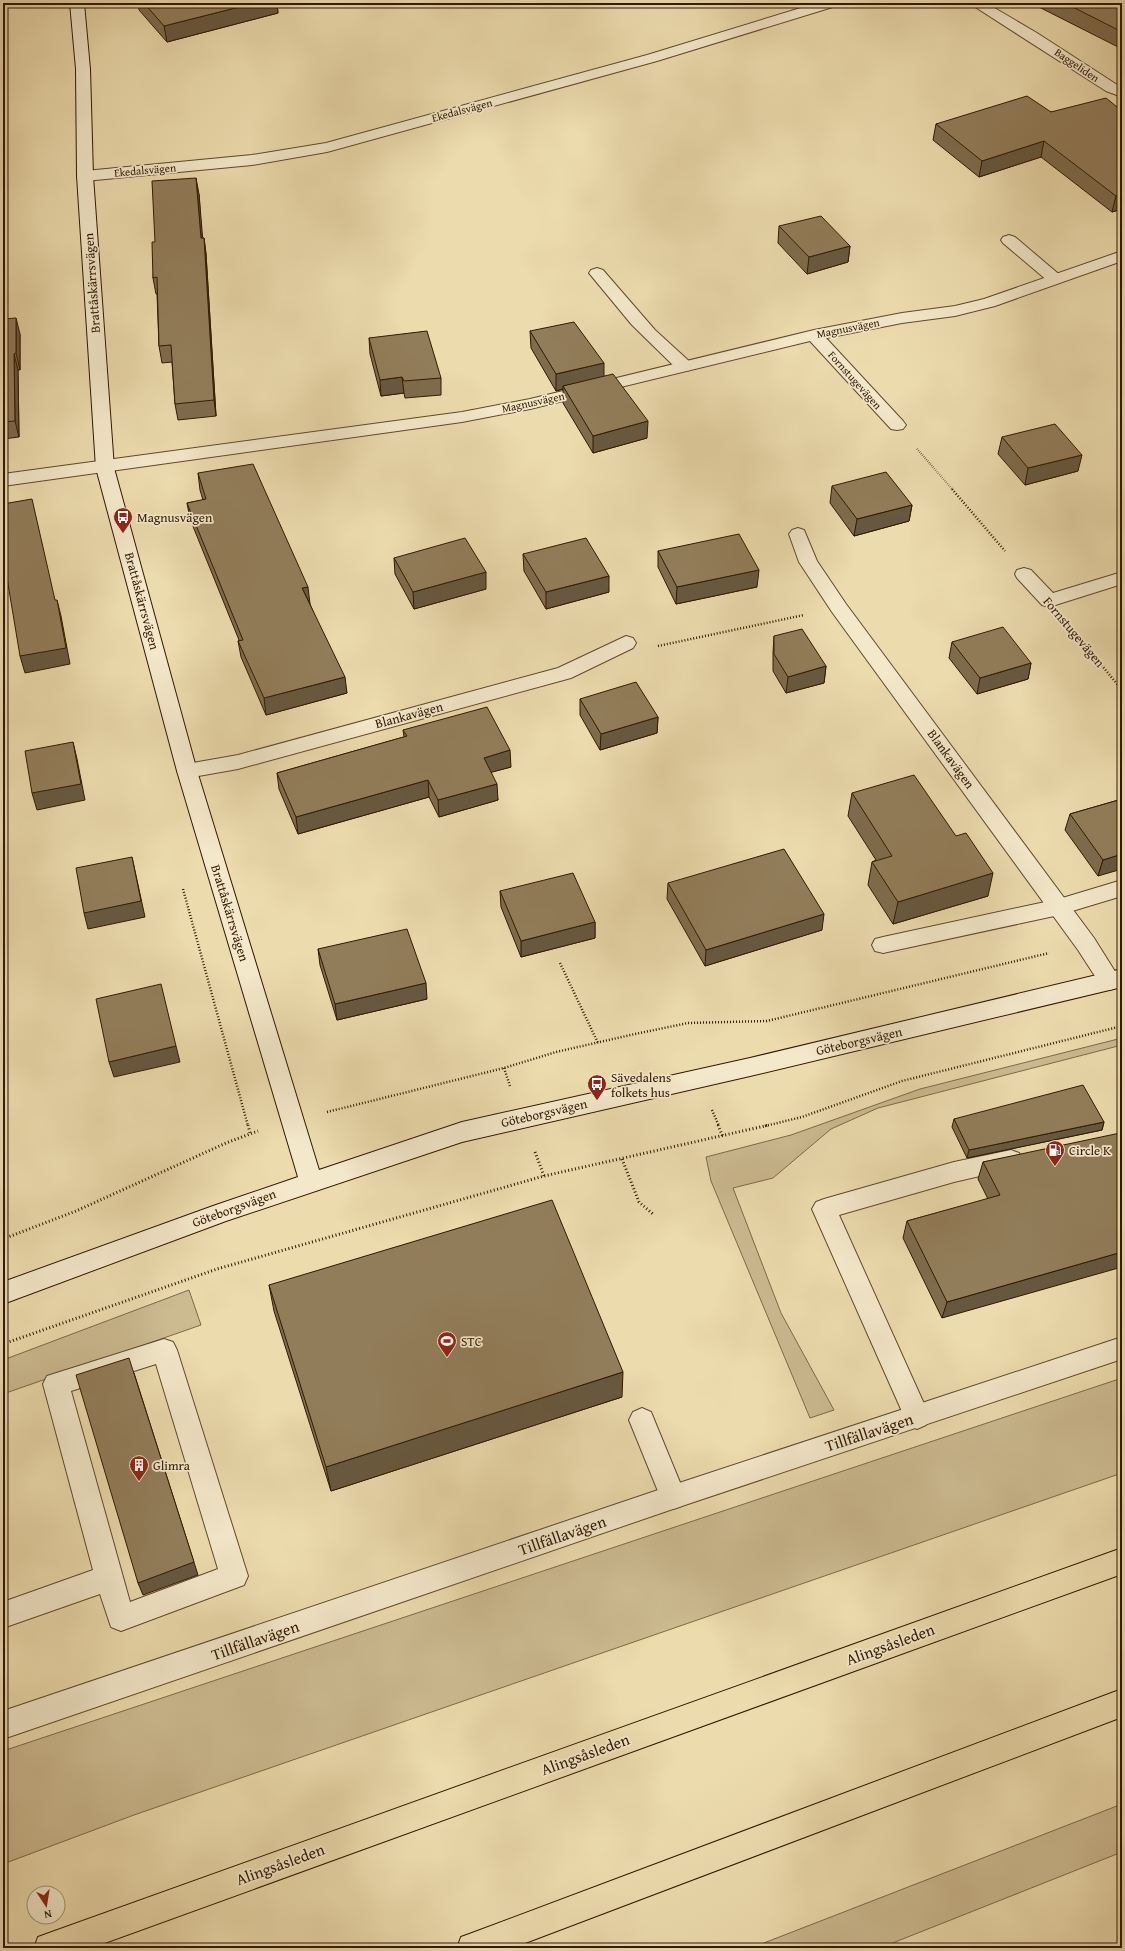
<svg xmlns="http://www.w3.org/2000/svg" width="1125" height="1951" font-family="'Gentium Book Plus',serif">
	<rect width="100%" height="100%" fill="#ecdbad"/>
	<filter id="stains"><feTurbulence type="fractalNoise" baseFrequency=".005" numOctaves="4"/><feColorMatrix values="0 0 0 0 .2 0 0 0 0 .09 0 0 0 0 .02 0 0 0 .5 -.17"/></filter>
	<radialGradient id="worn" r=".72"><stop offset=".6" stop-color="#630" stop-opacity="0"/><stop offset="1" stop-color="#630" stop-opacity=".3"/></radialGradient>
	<g fill="#ccba90" stroke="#7e6948">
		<path d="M1122,1038V1045L878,1108L831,1129L773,1178L733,1188L781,1313L834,1410L810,1418L711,1181L706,1157L791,1135L920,1089Z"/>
		<path d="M189,1290L201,1325L3,1394V1360Z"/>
		<path d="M1122,1378V1473L134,1815L3,1864V1751Z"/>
		<path d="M1122,1804V1852L880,1948H751Z"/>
	</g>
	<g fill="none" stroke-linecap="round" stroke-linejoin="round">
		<g stroke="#60492b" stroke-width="2">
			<g id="lane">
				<path d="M1009,235L1015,237L1061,276L1063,279L1061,282L1055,284L1049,282L1003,243L1001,240L1003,237Z"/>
				<path d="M597,268L603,270L655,330L690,362L692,366L690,370L684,371L678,370L632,325L589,273L591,270Z"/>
				<path d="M1122,880V896L1059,915L883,953L875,951L872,945L875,939L883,937L1059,899Z"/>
				<path d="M1011,1150L1019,1153L1023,1160L1019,1167L954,1182L839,1215L930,1417L926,1425L917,1429L908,1425L812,1209L816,1202L824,1199L954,1162Z"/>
				<path d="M164,1339L173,1342L177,1350L248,1576L244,1585L121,1631L111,1627L100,1594L3,1628V1602L93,1570L43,1384L47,1376ZM156,1364L218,1569L130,1602L71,1391Z"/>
				<path d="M642,1408L651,1412L686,1497L682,1506L673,1509L664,1506L629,1420L633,1412Z"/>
			</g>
		</g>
		<g stroke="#60492b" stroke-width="2">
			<g id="street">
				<path d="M817,3H838L836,6L657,61L327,152L252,165L85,181L80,179L77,176L80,173L85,171L252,155L326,143L647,55Z"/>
				<path d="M969,3H986L1037,33L1122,88V97L1106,91Z"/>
				<path d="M1122,251V261L995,306L955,316L902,323L826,338L903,421L906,425L903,429L897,430L891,429L810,341L530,409L462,422L3,486V474L462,412L530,399L814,330L902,313L955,306L984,299Z"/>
				<path d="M798,528L804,530L817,561L846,604L1094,938L1121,981L1118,987L1110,990L1102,987L1078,950L832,612L799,562L789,534L792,530Z"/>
				<path d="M1024,568L1031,570L1053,593L1122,572V584L1049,607L1042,605L1017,578L1015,574L1017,570Z"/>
				<path d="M626,636L633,638L636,643L633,648L571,678L238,769L187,778L180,776L177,771L180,766L187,764L238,755L558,668Z"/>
				<path d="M1122,1337V1359L673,1509L3,1739V1711L673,1485Z"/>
			</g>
		</g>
		<g stroke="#311800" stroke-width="2">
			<path id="secondary" d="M70,3H84L90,69L93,176L114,468L197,771L319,1170L462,1122L750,1058L1122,969V987L750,1076L462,1142L226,1221L3,1304V1282L213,1206L298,1177L177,771L96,468L77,176L76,69Z"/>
		</g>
		<g stroke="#311800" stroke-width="2">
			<g id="highway">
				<path d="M1122,1548V1574L91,1948H34L38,1937L49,1933Z"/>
				<path d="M1122,1689V1717L512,1948H457L461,1937L472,1933Z"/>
			</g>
		</g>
		<path stroke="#311800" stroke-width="2" stroke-dasharray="0.5 1.5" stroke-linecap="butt" d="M917,449L953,490"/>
		<g stroke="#311800" stroke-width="2.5" stroke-dasharray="1 2" stroke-linecap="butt">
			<path d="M952,489L1005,551"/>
			<path d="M1071,628L1122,690"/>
			<path d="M658,646L804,615"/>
			<path d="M183,889L248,1126"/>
			<path d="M560,963L598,1043"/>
			<path d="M504,1068L510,1086"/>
			<path d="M712,1110L719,1126"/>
			<path d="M327,1112L504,1068L556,1052L635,1034L688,1023L767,1021L1049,953"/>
			<path d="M765,1126L802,1117L902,1081L1122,1026"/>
		</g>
		<g stroke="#311800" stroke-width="3" stroke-dasharray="1 2.5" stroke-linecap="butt">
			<path d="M248,1125L250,1133"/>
			<path d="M718,1125L723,1137"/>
			<path d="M535,1152L544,1176"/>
			<path d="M622,1159L639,1202L653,1214"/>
			<path d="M3,1239L76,1211L226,1143L258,1131"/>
			<path d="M3,1344L217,1269L544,1176L769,1125"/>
		</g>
		<use href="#lane" fill="#f3e8ca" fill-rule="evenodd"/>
		<use href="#street" fill="#f3e8ca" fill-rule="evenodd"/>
		<use href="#secondary" fill="#f3e8ca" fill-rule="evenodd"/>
		<use href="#highway" fill="#ecdbad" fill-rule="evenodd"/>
	</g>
	<g fill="#7e6c4d" stroke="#311800">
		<path d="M138,3H277L278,13L167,42L139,10Z"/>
		<path d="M1031,3H1122V49Z"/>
		<path d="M1122,111V209L1112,212L1041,157L979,177L933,140L936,124L1051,112Z"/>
		<path d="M199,194L202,238H204L206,254L216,416L178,420L175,404L172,362L162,363L159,346L157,294H156L153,278L155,242Z"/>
		<path d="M779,226L850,246L848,262L807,274L778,243Z"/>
		<path d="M3,319L20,334V370H18L19,437L3,439Z"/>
		<path d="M530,331L604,376L647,438L593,453L563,403V389L556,391L531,348Z"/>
		<path d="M369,338L441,378V395L405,398L404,393L381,396L370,354Z"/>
		<path d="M1002,437L1078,471L1025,485L998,454Z"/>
		<path d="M198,473L310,604L347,693L266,715L241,657L238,641L239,640L190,519L187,503L203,500L200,490Z"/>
		<path d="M832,486L912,505L909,521L854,536L830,503Z"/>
		<path d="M658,551L757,587L676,604L658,567Z"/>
		<path d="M523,554L609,592L546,609L524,571Z"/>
		<path d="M394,558L486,589L414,609L395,574Z"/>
		<path d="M774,636L826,666L824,683L786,693L773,671V653Z"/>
		<path d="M952,642L1031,663L1028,679L977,694L949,658Z"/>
		<path d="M580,699L658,717L657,733L600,750L580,715Z"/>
		<path d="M403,730L511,767L491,772L498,800L439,817L429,797L298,834L279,789L277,773L404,737Z"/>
		<path d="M852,793L988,896L893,924L868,885L872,862L876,860L848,816Z"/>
		<path d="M1122,799L1098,876L1065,830L1070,814Z"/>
		<path d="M668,883L822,930L705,966L667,899Z"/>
		<path d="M500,891L595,922V938L521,957L501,907Z"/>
		<path d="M318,949L427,999L337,1020L320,965Z"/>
		<path d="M954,1119L1104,1122L1102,1130L967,1158L952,1127Z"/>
		<path d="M1122,1137L942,1318L903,1238L907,1221L988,1199L978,1179L983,1162Z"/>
		<path d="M269,1285L622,1397L331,1491L274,1311Z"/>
	</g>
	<g fill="#66583f" stroke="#311800">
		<path d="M255,3H277L278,13L167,42L164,26Z"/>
		<path d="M1044,141L1041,157L979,177L982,161Z"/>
		<path d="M196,178L199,194L204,254L201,238Z"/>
		<path d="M1122,194V209L1112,212L1116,196Z"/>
		<path d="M204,238L206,254L216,416L214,400Z"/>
		<path d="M850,246L848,262L807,274L809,257Z"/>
		<path d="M16,318L20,334V370L16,353Z"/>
		<path d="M14,354L18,370L19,437L15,421Z"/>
		<path d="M604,363V379L563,386V389L556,391V374Z"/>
		<path d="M402,377L404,393L381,396L380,380Z"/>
		<path d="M648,421L647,438L593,453V436Z"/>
		<path d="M1082,455L1078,471L1025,485L1028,468Z"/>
		<path d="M912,505L909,521L854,536L857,519Z"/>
		<path d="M759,570L757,587L676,604L677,587Z"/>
		<path d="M486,572V589L414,609L413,592Z"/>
		<path d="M609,576V592L546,609V592Z"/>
		<path d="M308,587L310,604L302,588Z"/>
		<path d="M57,600L61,616L70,664L25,673L20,656Z"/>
		<path d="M1031,663L1028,679L977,694L980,678Z"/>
		<path d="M826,666L824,683L786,693L788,677Z"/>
		<path d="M345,677L347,693L266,715L264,698Z"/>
		<path d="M658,717L657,733L600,750L601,734Z"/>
		<path d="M73,742L77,759L85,800L37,810L32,793Z"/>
		<path d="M510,750L511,767L485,774L484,758Z"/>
		<path d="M428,780L429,797L298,834L296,817Z"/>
		<path d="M497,784L498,800L439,817L438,800Z"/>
		<path d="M1122,854V869L1098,876L1103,860Z"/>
		<path d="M132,857L145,917L88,929L84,913Z"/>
		<path d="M993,873L988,896L893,924L898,902Z"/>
		<path d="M824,914L822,930L705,966L706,950Z"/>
		<path d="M595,922V938L521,957V941Z"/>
		<path d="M426,983L427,999L337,1020L335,1004Z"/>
		<path d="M176,1046L180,1062L114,1077L109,1062Z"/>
		<path d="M1104,1122L1102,1130L967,1158L969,1150Z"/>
		<path d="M1122,1252V1267L942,1318L947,1302Z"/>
		<path d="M623,1372L622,1397L331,1491L326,1467Z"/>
		<path d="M134,1373L198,1575L143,1595L138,1583Z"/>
	</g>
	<g fill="#927d5a" stroke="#311800">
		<path d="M144,3H255L164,26Z"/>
		<path d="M1065,3H1122V32Z"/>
		<path d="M1027,96L1051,112L1106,98L1122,111V194L1116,196L1044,141L982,161L936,124Z"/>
		<path d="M196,178L201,238H204L214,400L175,404L171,345L159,346L157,277L153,278L152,242H155L152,181Z"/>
		<path d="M821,216L850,246L809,257L779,226Z"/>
		<path d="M16,318V353L14,354L15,421L3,422V319Z"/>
		<path d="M574,322L604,363L556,374L530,331Z"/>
		<path d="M427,331L441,378L404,381L402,377L380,380L369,338Z"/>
		<path d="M613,374L648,421L593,436L563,386Z"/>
		<path d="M1055,424L1082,455L1028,468L1002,437Z"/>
		<path d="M253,464L308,587L302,588L345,677L264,698L238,641L243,640L187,503L206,499L198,473Z"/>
		<path d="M886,472L912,505L857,519L832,486Z"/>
		<path d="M32,499L55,600H57L66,648L20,656L3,554V504Z"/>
		<path d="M739,534L759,570L677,587L658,551Z"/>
		<path d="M465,538L486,572L413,592L394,558Z"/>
		<path d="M586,538L609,576L546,592L523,554Z"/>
		<path d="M1003,627L1031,663L980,678L952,642Z"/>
		<path d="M802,629L826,666L788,677L774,654V636Z"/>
		<path d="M636,682L658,717L601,734L580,699Z"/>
		<path d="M487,707L510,750L484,758L497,784L438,800L428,780L296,817L277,773L407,736L403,730Z"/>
		<path d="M73,742L81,784L32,793L25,751Z"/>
		<path d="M914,775L956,836L966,833L993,873L898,902L872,862L892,856L852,793Z"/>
		<path d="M1122,799V854L1103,860L1070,814Z"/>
		<path d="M784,849L824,914L706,950L668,883Z"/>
		<path d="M132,857L141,901L84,913L76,868Z"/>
		<path d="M573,873L595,922L521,941L500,891Z"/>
		<path d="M407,929L426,983L335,1004L318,949Z"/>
		<path d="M161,984L176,1046L109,1062L96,999Z"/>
		<path d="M1083,1085L1104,1122L969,1150L954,1119Z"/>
		<path d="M1120,1133L1122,1137V1252L947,1302L907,1221L1000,1195L983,1162Z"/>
		<path d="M552,1200L623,1372L326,1467L269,1285Z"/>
		<path d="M129,1358L194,1562L138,1583L76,1375Z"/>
	</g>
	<defs>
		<g id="bus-pin" transform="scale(1)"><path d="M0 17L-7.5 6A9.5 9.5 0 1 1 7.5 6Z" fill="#8f2418" stroke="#f3e8ca"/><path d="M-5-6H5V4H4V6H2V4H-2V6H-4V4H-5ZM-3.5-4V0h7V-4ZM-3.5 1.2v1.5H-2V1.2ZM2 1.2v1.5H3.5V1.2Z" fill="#fff"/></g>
		<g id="fuel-pin" transform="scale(1)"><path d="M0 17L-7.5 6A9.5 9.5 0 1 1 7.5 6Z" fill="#8f2418" stroke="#f3e8ca"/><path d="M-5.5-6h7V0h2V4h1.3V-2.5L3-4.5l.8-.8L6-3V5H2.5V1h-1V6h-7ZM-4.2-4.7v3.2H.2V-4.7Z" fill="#fff"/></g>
		<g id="stadium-pin" transform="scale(1)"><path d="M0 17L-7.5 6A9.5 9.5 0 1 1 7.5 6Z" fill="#8f2418" stroke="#f3e8ca"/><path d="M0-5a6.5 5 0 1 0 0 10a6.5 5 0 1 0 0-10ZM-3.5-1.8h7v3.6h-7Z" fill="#fff"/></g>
		<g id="building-pin" transform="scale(1)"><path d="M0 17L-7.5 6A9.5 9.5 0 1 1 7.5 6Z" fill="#8f2418" stroke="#f3e8ca"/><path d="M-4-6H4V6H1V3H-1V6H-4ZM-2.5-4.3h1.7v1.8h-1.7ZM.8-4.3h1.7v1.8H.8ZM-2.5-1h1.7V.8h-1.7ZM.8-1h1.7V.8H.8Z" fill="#fff"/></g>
	</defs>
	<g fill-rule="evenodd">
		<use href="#bus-pin" x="123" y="517"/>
		<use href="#bus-pin" x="597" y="1084"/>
		<use href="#fuel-pin" x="1055" y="1150"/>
		<use href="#stadium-pin" x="447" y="1341"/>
		<use href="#building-pin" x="139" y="1465"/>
	</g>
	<g text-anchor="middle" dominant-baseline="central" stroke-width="3.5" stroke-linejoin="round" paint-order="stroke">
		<g font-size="11" fill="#311800" stroke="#f3e8ca">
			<text transform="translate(1077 65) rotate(34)">Baggeliden</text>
			<text transform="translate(462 110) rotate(-15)">Ekedalsvägen</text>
			<text transform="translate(145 170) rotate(-5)">Ekedalsvägen</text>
			<text transform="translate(848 328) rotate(-11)">Magnusvägen</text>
			<text transform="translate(855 380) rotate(48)">Fornstugevägen</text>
			<text transform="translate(533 402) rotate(-12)">Magnusvägen</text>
		</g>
		<g font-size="13" fill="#311800" stroke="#f3e8ca">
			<text transform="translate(92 283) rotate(-94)">Brattåskärrsvägen</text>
			<text transform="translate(142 601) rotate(75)">Brattåskärrsvägen</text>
			<text transform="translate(1074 632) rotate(50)">Fornstugevägen</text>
			<text transform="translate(409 715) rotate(-15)">Blankavägen</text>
			<text transform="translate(951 759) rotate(54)">Blankavägen</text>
			<text transform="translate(230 913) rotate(73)">Brattåskärrsvägen</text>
			<text transform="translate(859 1041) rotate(-13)">Göteborgsvägen</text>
			<text transform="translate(544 1113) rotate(-13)">Göteborgsvägen</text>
			<text transform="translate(234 1208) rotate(-20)">Göteborgsvägen</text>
		</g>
		<g font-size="13" fill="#311800" stroke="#f3e8ca" text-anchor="start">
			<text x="137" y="517">Magnusvägen</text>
			<text x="611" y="1077">Sävedalens<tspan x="611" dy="15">folkets hus</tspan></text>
			<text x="1069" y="1150">Circle K</text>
			<text x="461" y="1341">STC</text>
			<text x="153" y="1465">Glimra</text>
		</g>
		<g font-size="16" fill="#311800" stroke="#f3e8ca">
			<text transform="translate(869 1432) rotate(-18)">Tillfällavägen</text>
			<text transform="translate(562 1535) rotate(-19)">Tillfällavägen</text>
			<text transform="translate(255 1640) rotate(-19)">Tillfällavägen</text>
			<text transform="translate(890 1644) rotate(-20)">Alingsåsleden</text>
			<text transform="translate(585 1754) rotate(-20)">Alingsåsleden</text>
			<text transform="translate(280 1864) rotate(-20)">Alingsåsleden</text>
		</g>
	</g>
	<rect width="1125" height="1951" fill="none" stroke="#ecdbad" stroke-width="16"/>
	<rect x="4" y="4" width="1117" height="1943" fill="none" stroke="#311800" stroke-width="2"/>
	<rect x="8" y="8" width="1109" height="1935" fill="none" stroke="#311800"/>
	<g transform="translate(46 1905) rotate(168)"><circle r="19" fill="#f3e8ca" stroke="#a59579"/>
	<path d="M0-3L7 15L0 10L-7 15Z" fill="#8f2418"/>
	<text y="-6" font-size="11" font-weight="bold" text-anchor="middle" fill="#311800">N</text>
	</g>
	<rect width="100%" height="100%" filter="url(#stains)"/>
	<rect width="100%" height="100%" fill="url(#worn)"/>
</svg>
